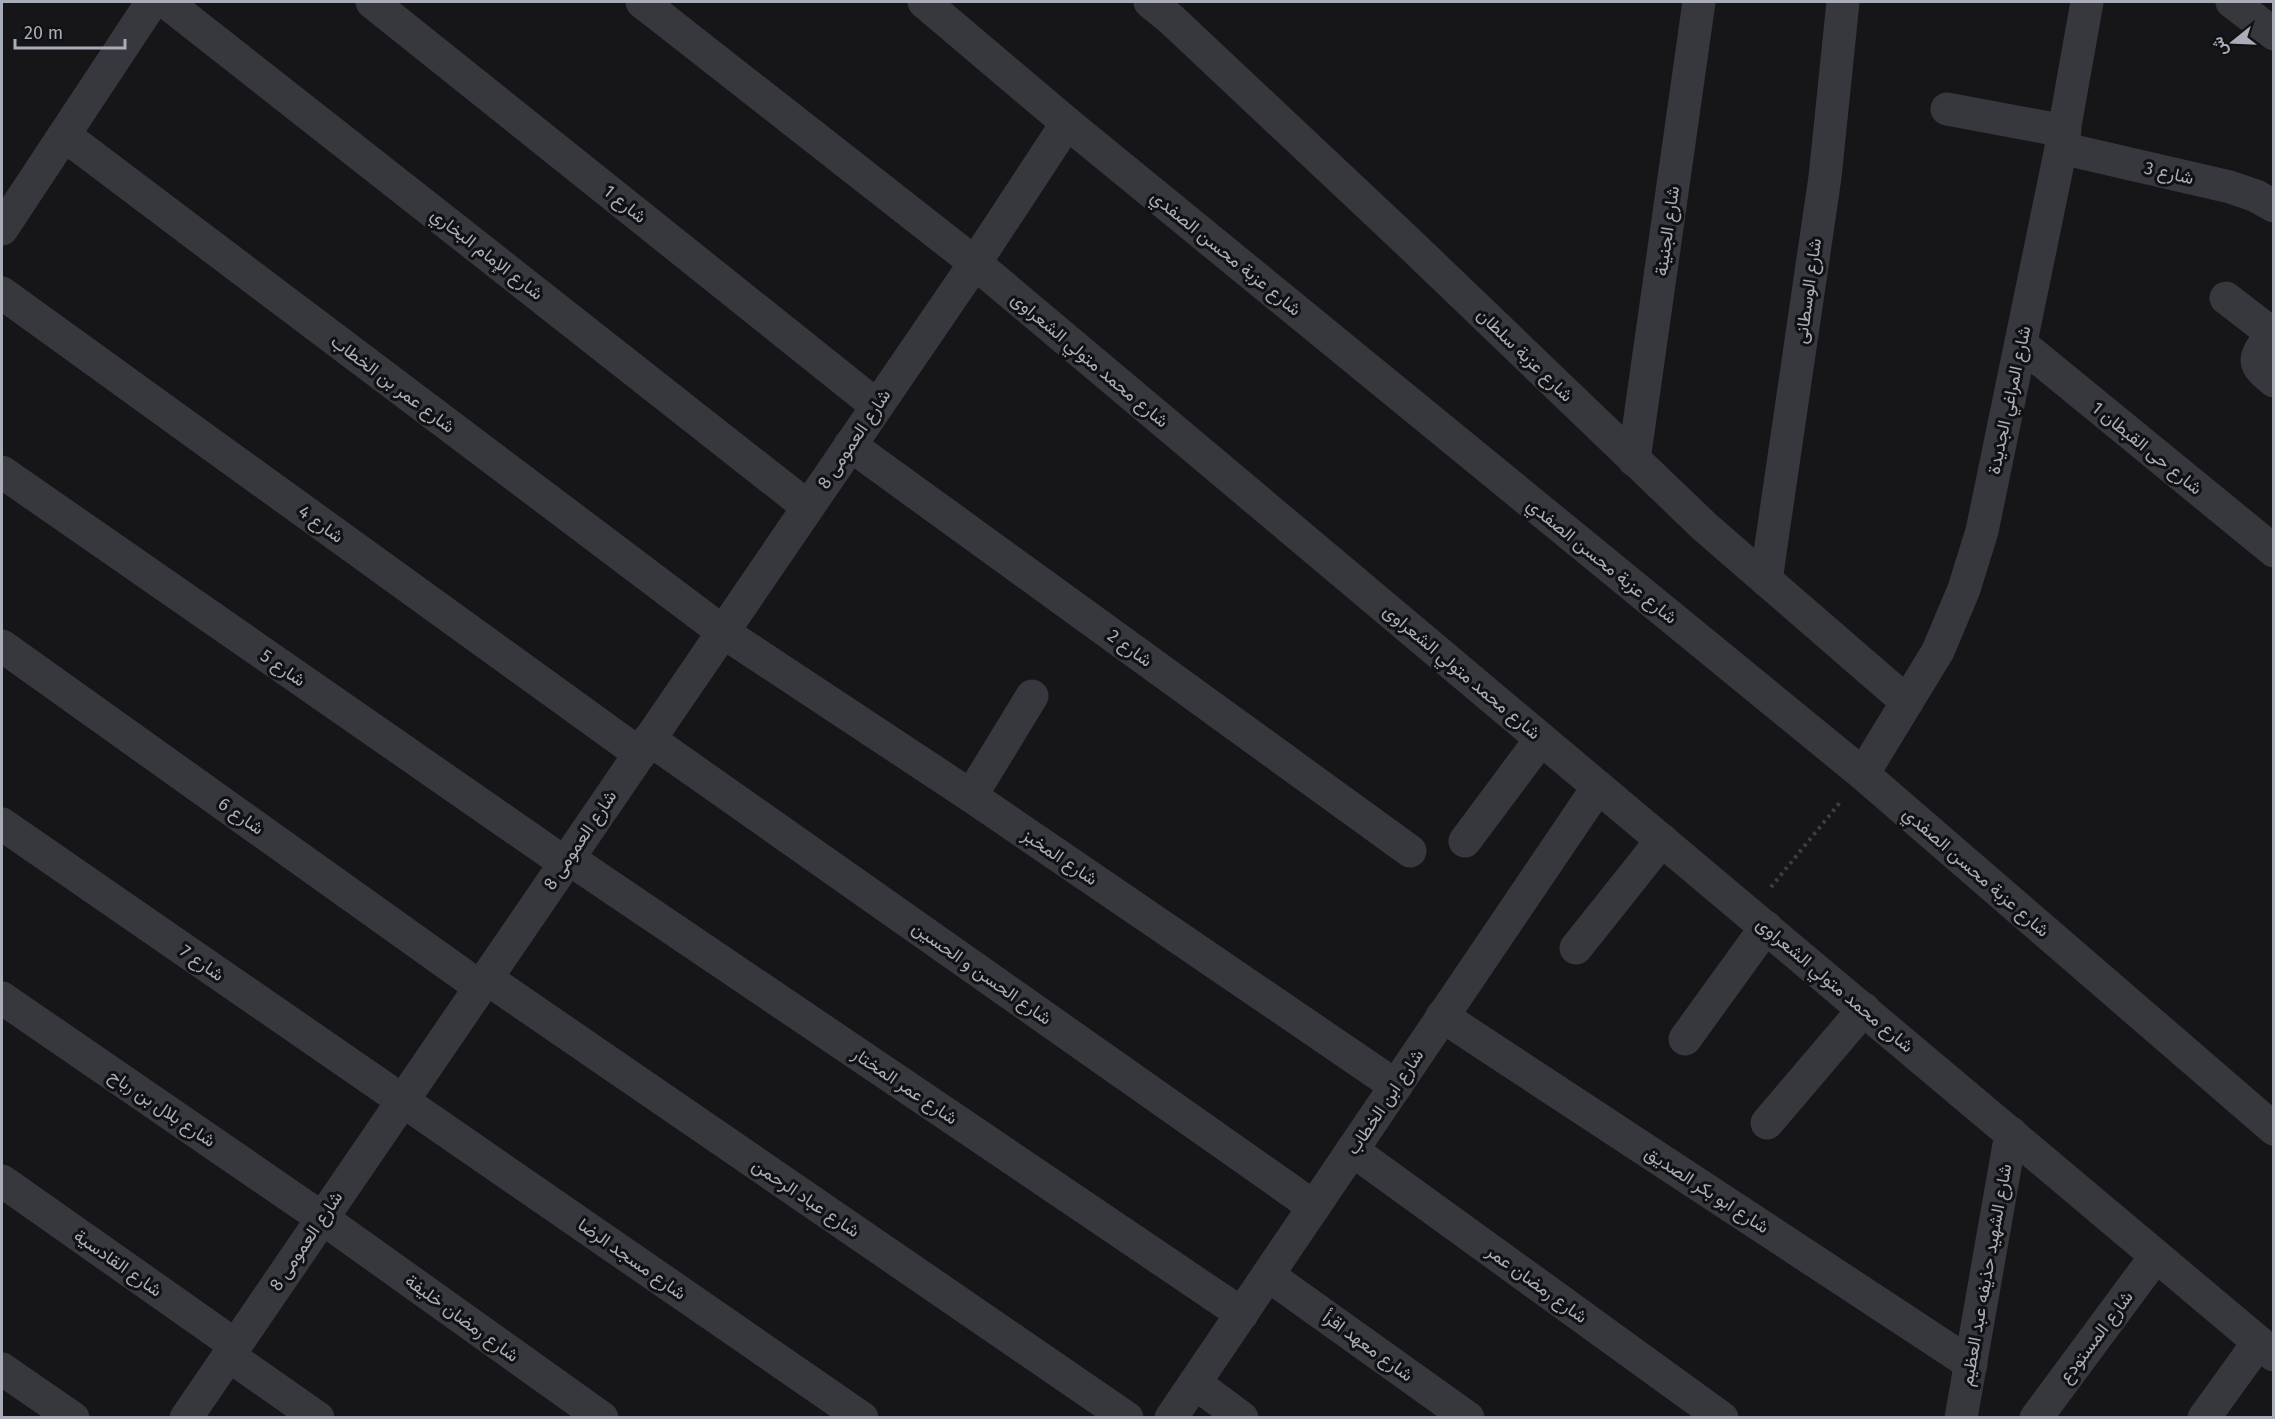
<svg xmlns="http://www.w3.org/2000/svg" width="2275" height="1419" font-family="'Fira Sans',Vazirmatn,sans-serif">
	<rect width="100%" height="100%" fill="#161618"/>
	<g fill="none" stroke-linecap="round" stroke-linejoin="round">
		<path stroke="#3d3f44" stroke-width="4" stroke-dasharray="3 4.5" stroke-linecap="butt" d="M1771,887L1842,800"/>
		<g stroke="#37383d" stroke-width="33">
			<path d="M166,2L808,507"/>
			<path d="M372,2L877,406"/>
			<path d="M642,2L975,263L2274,1355"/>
			<path d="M924,2L1067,123L1863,774L2274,1129"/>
			<path d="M1150,2L1172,20L1407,241L1705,527L1907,702"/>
			<path d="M2232,2L2274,34"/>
			<path d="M1947,109L2065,131"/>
			<path d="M64,135L723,632L971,796L1396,1086"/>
			<path d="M2061,148L2230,187L2256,196L2274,206"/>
			<path d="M2,229L152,2"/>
			<path d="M2,293L640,754"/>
			<path d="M2226,298L2261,325L2266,330L2268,338C2253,361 2252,363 2274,381"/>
			<path d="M2021,344L2274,551"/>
			<path d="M850,445L1410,851"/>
			<path d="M1634,460L1699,2"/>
			<path d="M2,472L565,863"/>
			<path d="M1766,580L1825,177L1843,2"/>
			<path d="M2,646L480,987"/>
			<path d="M649,739L1314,1207"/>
			<path d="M1863,774L1938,651L1964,589L1982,531L2061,148L2087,2"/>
			<path d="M971,796L1032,696"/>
			<path d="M2,824L862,1418"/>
			<path d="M1465,841L1541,739"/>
			<path d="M568,858L1242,1314"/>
			<path d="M1576,948L1662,840"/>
			<path d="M486,978L1127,1418"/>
			<path d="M2,998L322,1218L602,1418"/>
			<path d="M1442,1016L1971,1364"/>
			<path d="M1685,1039L1766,927"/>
			<path d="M1767,1123L1864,1009"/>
			<path d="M1352,1150L1722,1418"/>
			<path d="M2,1181L235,1345"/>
			<path d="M1268,1275L1468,1418"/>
			<path d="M228,1355L318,1418"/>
			<path d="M2,1369L73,1418"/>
			<path d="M1195,1383L1242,1418"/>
			<path d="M186,1418L975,263L1067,123"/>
			<path d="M1171,1418L1598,787"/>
			<path d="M1961,1418L2011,1133"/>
			<path d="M2036,1418L2156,1256"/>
			<path d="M2204,1418L2258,1343"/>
		</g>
	</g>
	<g text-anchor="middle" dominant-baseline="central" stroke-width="6" stroke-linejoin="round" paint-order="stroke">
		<g font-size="18" fill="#a8adb8" stroke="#111113">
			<text transform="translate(2169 173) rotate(13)">شارع 3</text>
			<text transform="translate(625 204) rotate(39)">شارع 1</text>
			<text transform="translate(1667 231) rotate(-82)">شارع الجنينة</text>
			<text transform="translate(1226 253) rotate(39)">شارع عزبة محسن الصفدي</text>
			<text transform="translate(487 254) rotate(38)">شارع الإمام البخاري</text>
			<text transform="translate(1808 291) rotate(-82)">شارع الوسطانى</text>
			<text transform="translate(1525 355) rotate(44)">شارع عزبة سلطان</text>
			<text transform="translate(1090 360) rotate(40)">شارع محمد متولي الشعراوى</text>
			<text transform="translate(393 384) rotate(37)">شارع عمر بن الخطاب</text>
			<text transform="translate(2009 400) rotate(-78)">شارع المراغي الجديدة</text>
			<text transform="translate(854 439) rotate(-56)">شارع العمومى 8</text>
			<text transform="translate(2147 448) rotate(39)">شارع حى القبطان 1</text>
			<text transform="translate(321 524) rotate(36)">شارع 4</text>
			<text transform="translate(1602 561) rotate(39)">شارع عزبة محسن الصفدي</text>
			<text transform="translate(1130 648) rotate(36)">شارع 2</text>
			<text transform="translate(283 668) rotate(35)">شارع 5</text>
			<text transform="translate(1462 672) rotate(40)">شارع محمد متولي الشعراوى</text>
			<text transform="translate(241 816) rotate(35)">شارع 6</text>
			<text transform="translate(580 840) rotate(-56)">شارع العمومى 8</text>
			<text transform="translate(1060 857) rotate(34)">شارع المخبز</text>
			<text transform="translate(1976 872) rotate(41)">شارع عزبة محسن الصفدي</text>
			<text transform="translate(202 963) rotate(35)">شارع 7</text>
			<text transform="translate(982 973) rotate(35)">شارع الحسن و الحسين</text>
			<text transform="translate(1835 985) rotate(40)">شارع محمد متولي الشعراوى</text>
			<text transform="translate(905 1086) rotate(34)">شارع عمر المختار</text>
			<text transform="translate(1385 1102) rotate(-56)">شارع ابن الخطاب</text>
			<text transform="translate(162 1108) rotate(34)">شارع بلال بن رباح</text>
			<text transform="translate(1707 1190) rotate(33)">شارع ابو بكر الصديق</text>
			<text transform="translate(806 1198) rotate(34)">شارع عباد الرحمن</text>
			<text transform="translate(306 1241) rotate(-56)">شارع العمومى 8</text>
			<text transform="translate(632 1259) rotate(35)">شارع مسجد الرضا</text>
			<text transform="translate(118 1263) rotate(35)">شارع القادسية</text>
			<text transform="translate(1986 1275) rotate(-80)">شارع الشهيد حذيفه عبد العظيم</text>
			<text transform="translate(1537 1284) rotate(36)">شارع رمضان عمر</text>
			<text transform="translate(462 1318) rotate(36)">شارع رمضان خليفة</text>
			<text transform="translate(2096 1337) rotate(-53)">شارع المستودع</text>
			<text transform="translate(1368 1346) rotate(36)">شارع معهد اقرأ</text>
		</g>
	</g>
	<rect width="2275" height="1419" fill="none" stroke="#a8adb8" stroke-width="6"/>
	<g transform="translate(2233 42) rotate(252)" stroke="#111113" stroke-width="4.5" paint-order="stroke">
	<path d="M0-4.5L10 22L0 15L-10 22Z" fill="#a8adb8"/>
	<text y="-9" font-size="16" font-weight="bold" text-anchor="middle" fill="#a8adb8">ش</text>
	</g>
	<path d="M15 39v9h110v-9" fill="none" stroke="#a8adb8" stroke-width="3"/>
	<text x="24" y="39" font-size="18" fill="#a8adb8" stroke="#111113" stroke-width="4.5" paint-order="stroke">20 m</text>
</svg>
